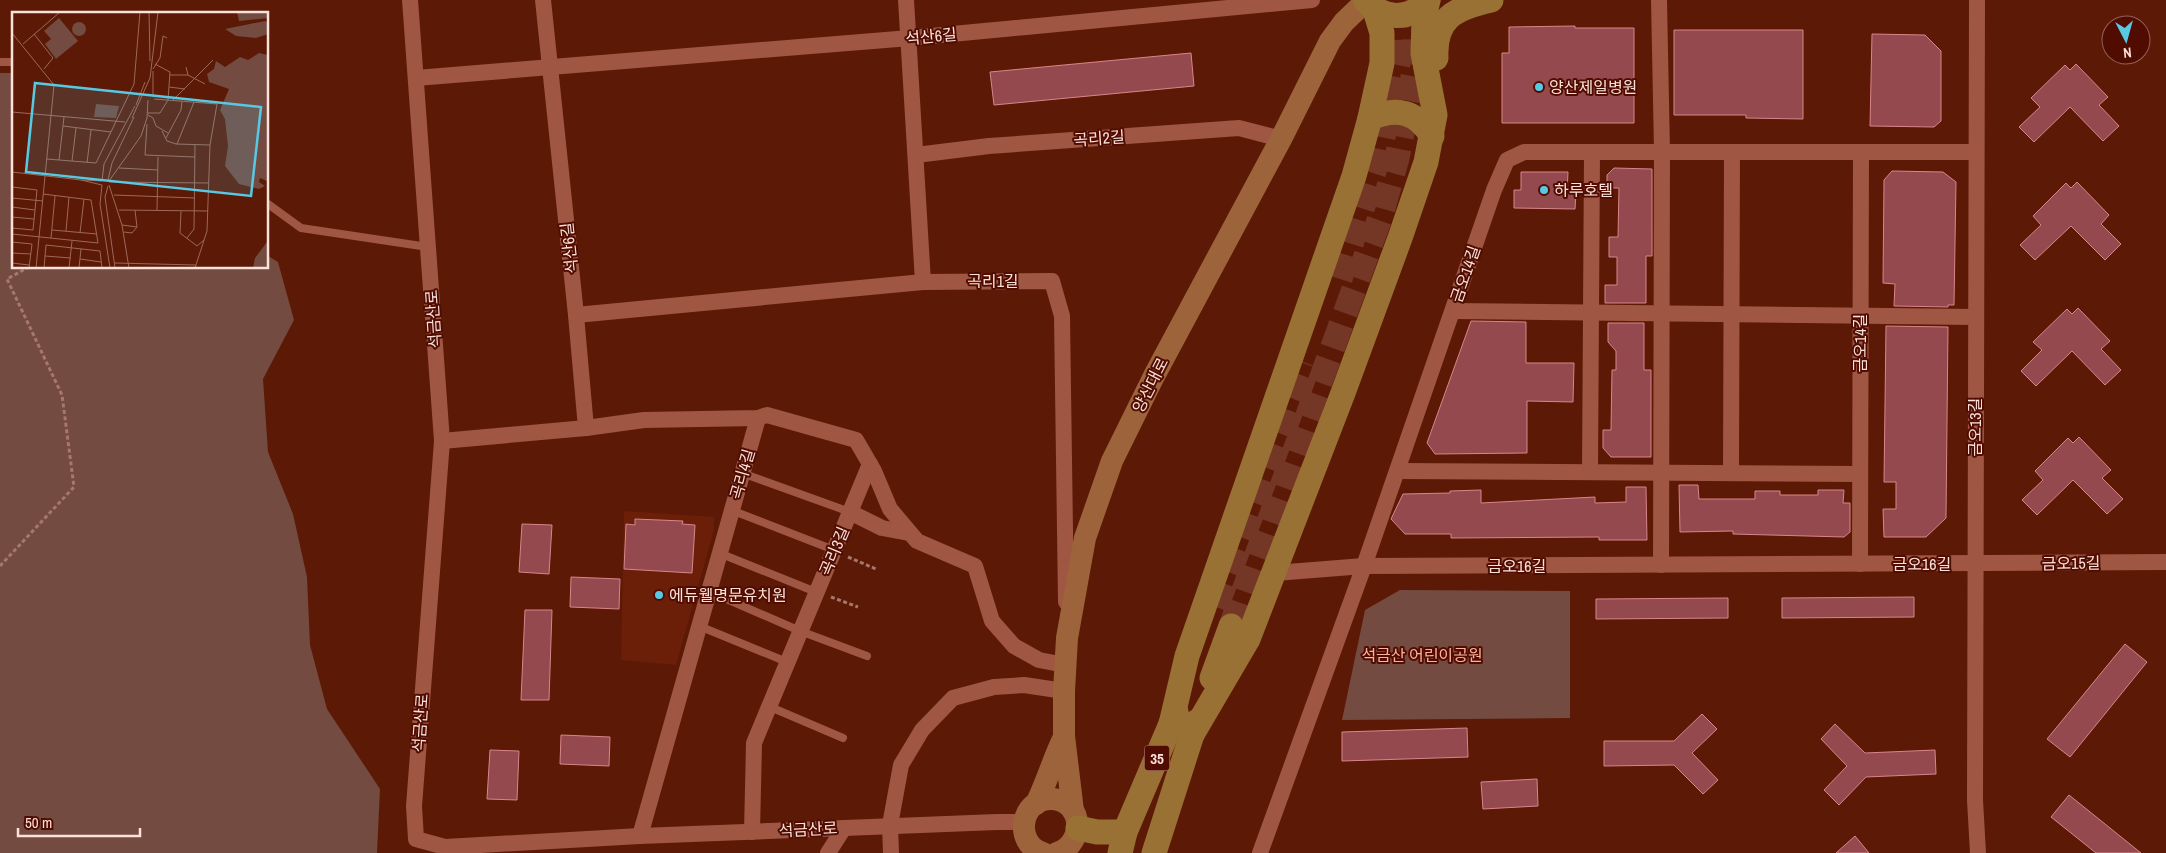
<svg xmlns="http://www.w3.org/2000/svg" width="2166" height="853" font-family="'Archivo Narrow','Noto Sans KR',sans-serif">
	<rect width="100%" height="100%" fill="#5c1905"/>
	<path fill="#6b1f09" d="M624,511L714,517V530L676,665L621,660Z"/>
	<g fill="#734b40">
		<path d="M0,73H14V268H268V256L278,262L294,320L263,379L268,452L293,514L307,577L310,645L327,709L380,789L377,853H0Z"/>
		<path d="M1400,590L1570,591V718L1342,720L1365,610Z"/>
	</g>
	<g fill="#94494f" stroke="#d8868a">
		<path d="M1575,26V28H1634V123H1502V53H1509V27Z"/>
		<path d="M1674,30H1803V119L1746,118V115H1674Z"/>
		<path d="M1872,34L1925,35L1941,51V121L1934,127L1870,126Z"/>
		<path d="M1191,53L1194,86L994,105L990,72Z"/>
		<path d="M2076,64L2108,97L2099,105L2119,126L2103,141L2070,107L2034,142L2019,127L2040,107L2031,98L2065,65L2070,70Z"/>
		<path d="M1614,168L1652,169V256H1646V303H1605V285H1617V257H1609V237H1618L1619,188H1607V175Z"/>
		<path d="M1892,171L1943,172L1956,182L1954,305H1948V307L1894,306L1895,284L1883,283L1884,180Z"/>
		<path d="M1521,172H1568L1567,193H1576L1575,209L1514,208V190H1521Z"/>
		<path d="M2077,182L2109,215L2101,224L2121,244L2105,260L2071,226L2035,260L2020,245L2041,225L2033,216L2066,183L2071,188Z"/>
		<path d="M2078,308L2110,341L2101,349L2121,370L2105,385L2072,351L2036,386L2021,371L2042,350L2033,342L2067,309L2072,314Z"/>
		<path d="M1471,321L1526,322V363H1574L1573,402L1527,401V453L1435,454L1427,443Z"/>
		<path d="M1608,323H1644V370H1651V457H1611L1603,448V430H1611L1612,370H1616V351L1608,342Z"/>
		<path d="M1886,326L1948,327L1946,518L1926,537H1884L1883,509H1896V482H1884Z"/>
		<path d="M2079,437L2111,470L2102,478L2123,499L2107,514L2073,480L2037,515L2022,500L2043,480L2035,471L2068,438L2073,443Z"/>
		<path d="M1679,485H1698L1699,499H1755V491H1780V495H1818V490H1844L1843,503H1850V532L1844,537L1733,534V531L1680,532Z"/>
		<path d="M1626,487H1646L1647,540H1599V537L1451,538V534H1405L1391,519L1403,494L1450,493V491L1481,490V503L1595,497V503L1626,502Z"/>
		<path d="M635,519L683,521L682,524L695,525L692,573L624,569L626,524L635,525Z"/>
		<path d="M522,524L552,525L549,574L519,572Z"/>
		<path d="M571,577L620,579L619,609L570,607Z"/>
		<path d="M1914,597V617L1782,618V598Z"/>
		<path d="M1728,598V618L1596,619V599Z"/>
		<path d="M525,610H552L549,700H521Z"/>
		<path d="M2125,644L2147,662L2070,757L2047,739Z"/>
		<path d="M1702,714L1717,729L1692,753L1718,780L1703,794L1674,765L1604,766V741H1674Z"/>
		<path d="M1835,724L1865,753L1935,750L1936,774L1866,777L1839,805L1824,790L1847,766L1821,739Z"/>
		<path d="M1467,728L1468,757L1342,761V732Z"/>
		<path d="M561,735L610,737L609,766L560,764Z"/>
		<path d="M490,750L519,751L517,800L487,799Z"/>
		<path d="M1537,779L1538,806L1483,809L1481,782Z"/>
		<path d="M2069,795L2141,853H2096L2051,817Z"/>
		<path d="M1855,836L1869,853H1836Z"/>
	</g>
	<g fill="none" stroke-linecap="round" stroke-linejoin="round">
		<g stroke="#743725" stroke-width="25" stroke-dasharray="25 12" stroke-linecap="butt">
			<path d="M1340,279L1380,152L1398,64L1396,0"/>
			<path d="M1216,607L1309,364"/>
			<path d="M1231,626L1381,215L1397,158L1414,72V39"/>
		</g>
		<g stroke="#a77769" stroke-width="3" stroke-dasharray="4 2.5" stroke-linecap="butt">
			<path d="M848,557L876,569"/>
			<path d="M0,566L74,487L62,395L7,279L27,268"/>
			<path d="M831,597L858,607"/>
		</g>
		<g stroke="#9f5642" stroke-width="8">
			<path d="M0,62H14"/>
			<path d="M268,204L301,228L428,247"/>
			<path d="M742,473L850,512"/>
			<path d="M731,510L834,550"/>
			<path d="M719,553L816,592"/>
			<path d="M708,591L800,631L867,656"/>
			<path d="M699,626L787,662"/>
			<path d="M768,706L843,738"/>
		</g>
		<g stroke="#9f5642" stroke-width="16">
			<path d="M410,0L442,441L414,806L416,839L445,847L640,836L997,822H1023"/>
			<path d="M543,0L576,315L586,428"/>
			<path d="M906,0L923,282"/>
			<path d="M1659,0L1662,151L1661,565"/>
			<path d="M1977,0L1975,800L1978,853"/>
			<path d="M416,78L910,38L1312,0"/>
			<path d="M916,155L989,146L1239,128L1281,139"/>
			<path d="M1453,311L1975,317"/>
			<path d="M576,315L923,282L1052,281L1062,316L1066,602"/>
			<path d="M442,441L586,428L644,420L758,418L767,415L856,440L874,471L890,509L917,541L975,566L992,621L1014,646L1039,660L1065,665"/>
			<path d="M1398,471L1860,474"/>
			<path d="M1590,472L1592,152"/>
			<path d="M1731,473L1732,152"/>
			<path d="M850,512L882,528L909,533"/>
			<path d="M1860,564L1861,152"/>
			<path d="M1275,573L1364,566L2166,562"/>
			<path d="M752,832L754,743L870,464"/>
			<path d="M640,836L758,418"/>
			<path d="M828,853L844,828"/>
			<path d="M891,853L890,825L901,765L922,730L953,698L994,687L1024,685L1064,691"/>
			<path d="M1260,853L1364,566L1494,190L1507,160L1524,152H1975"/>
		</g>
		<g stroke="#9d643b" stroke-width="22">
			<path d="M1036,804C1047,782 1053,759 1064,737"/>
			<path d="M1073,811L1064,736V691L1067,638L1085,538L1112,461L1154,376L1281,139L1330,41L1344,22L1366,1"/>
			<path d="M1043,853C1013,844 1020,797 1053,799C1084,802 1085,844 1057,853"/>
		</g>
		<g stroke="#9a7134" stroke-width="25">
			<path d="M1366,1C1385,20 1409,21 1428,0"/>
			<path d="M1436,58C1434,18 1455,8 1491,0"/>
			<path d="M1370,118C1397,107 1416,111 1432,136"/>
			<path d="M1212,678L1231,626"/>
			<path d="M1170,728L1187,656L1354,176L1370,118L1382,63V33L1375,10"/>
			<path d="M1190,738L1248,639L1343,393L1400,238L1426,162L1435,115L1423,53L1424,18L1428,0"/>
			<path d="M1078,828L1097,832H1125"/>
			<path d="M1120,853L1125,832L1176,712"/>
			<path d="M1154,853L1196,722"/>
		</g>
	</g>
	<g fill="#58c9e4" stroke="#500c00" stroke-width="2">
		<circle cx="1539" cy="87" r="5"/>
		<circle cx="1544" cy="190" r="5"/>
		<circle cx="659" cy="595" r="5"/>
	</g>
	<g text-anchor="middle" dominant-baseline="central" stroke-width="4" stroke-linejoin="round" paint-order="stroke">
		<rect fill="#500c00" stroke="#c8a199" stroke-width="1" x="1144.5" y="745.5" width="25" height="25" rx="4"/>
		<g font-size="15" font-weight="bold" fill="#fbe1da">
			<text x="1157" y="758">35</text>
		</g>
		<g font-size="16" fill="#fbe1da" stroke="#500c00">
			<text transform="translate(931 36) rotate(-5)">석산6길</text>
			<text transform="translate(1099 138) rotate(-4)">곡리2길</text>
			<text transform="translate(569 248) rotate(-96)">석산6길</text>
			<text transform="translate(1465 274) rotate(-71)">금오14길</text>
			<text x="993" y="281">곡리1길</text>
			<text transform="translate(433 319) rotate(-94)">석금산로</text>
			<text transform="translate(1860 343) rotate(-90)">금오14길</text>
			<text transform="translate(1150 385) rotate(-63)">양산대로</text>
			<text transform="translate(1975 427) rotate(-90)">금오13길</text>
			<text transform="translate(742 474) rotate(-74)">곡리4길</text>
			<text transform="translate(834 551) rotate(-67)">곡리3길</text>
			<text transform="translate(2071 563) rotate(-1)">금오15길</text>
			<text x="1922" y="564">금오16길</text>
			<text x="1517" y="566">금오16길</text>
			<text transform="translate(420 723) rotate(-86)">석금산로</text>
			<text transform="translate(808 829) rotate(-3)">석금산로</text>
		</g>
		<g font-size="16" fill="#fbe1da" stroke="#500c00" text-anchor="start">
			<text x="1549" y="87">양산제일병원</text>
			<text x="1554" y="190">하루호텔</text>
			<text x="669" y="595">에듀웰명문유치원</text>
		</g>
		<g font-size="16" fill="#fbb19d" stroke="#500c00">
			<text x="1422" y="655">석금산 어린이공원</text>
		</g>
	</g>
	<g transform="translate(12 12)">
		<rect width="256" height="256" fill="#5c1905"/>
		<path d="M225,0H256V6L227,9ZM47,6L66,29L44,47L33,32L39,27L32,19ZM253,9L256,11V22L244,26L224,24L213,17ZM60 17a7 7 0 1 1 14 0a7 7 0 1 1-14 0ZM247,41L256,43L257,170L248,166L247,170L253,174L247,177L227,172L213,154L216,134L213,107L208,98L217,77L197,70L195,62L202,57L204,49L213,55L228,45L236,48ZM84,92L107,94L104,106L82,105ZM256,221V256H241L243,246L255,230Z" fill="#734b40"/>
		<path fill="none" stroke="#9c695a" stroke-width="1" d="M137,0L138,49M0,21L42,73L24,256M22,22L41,46L32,57M11,32L48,0M174,55L176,63L193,72M141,57L148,46L151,24L155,26M141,59V85M158,63H176M157,75L173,77M142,87L205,92L198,133L195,219L183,256M161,88L201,48M124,93L133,70M0,100L113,110M136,101H148L156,88L158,60L143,52M136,103L141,106L144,114L156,121M120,106L138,66L146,0M135,112L133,143L183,145M51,114L99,120M150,119L155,129L164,132L198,133M154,126L169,98L170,89M165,132L182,90M35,147L84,151L122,72L128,0M47,148L52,105M60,149L64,116M75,151L79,118M107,156L146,158M0,160L69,168M96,168L100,151L122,105M90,169L92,152L123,94M97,169L129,124L135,106L136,88M97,170L197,171M90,173L88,192L98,256M90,173L69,168L90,169M97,173L110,213L117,256M96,174L93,185L103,256M0,175L25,178L21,218L0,216M102,183L183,186M0,186L31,189M0,195L23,198M107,198L196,199M123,198L125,215M145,198L146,145M169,199L168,221L185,234L192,228M0,205L22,207M110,213L125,215M40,218L85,222M54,219L57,185M112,220L120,221L125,215M68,221L72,187M0,222L86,231L79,188L31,182M39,226L43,184M175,226L182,217L183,133M0,230L20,232L17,256M0,241L19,242M33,244L59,246M68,247L89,250M0,251L17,253M103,251L184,253M32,256L34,233L88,239L90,256M57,256L60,229M67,256L69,237"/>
		<path fill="#58c9e4" fill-opacity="0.15" stroke="#58c9e4" stroke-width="2.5" d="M23,71L249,95L239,184L14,160Z"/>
		<rect width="256" height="256" fill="none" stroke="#fbe1da" stroke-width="2.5"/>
	</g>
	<g transform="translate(2126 40) rotate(174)"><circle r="24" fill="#500c00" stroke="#946157"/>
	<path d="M0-4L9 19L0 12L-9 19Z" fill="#58c9e4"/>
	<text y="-8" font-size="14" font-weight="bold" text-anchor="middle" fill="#fbe1da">N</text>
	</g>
	<path d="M18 828v8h122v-8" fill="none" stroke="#fbe1da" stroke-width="2.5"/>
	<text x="25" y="828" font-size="15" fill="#fbe1da" stroke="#500c00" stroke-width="4" paint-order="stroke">50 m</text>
</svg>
